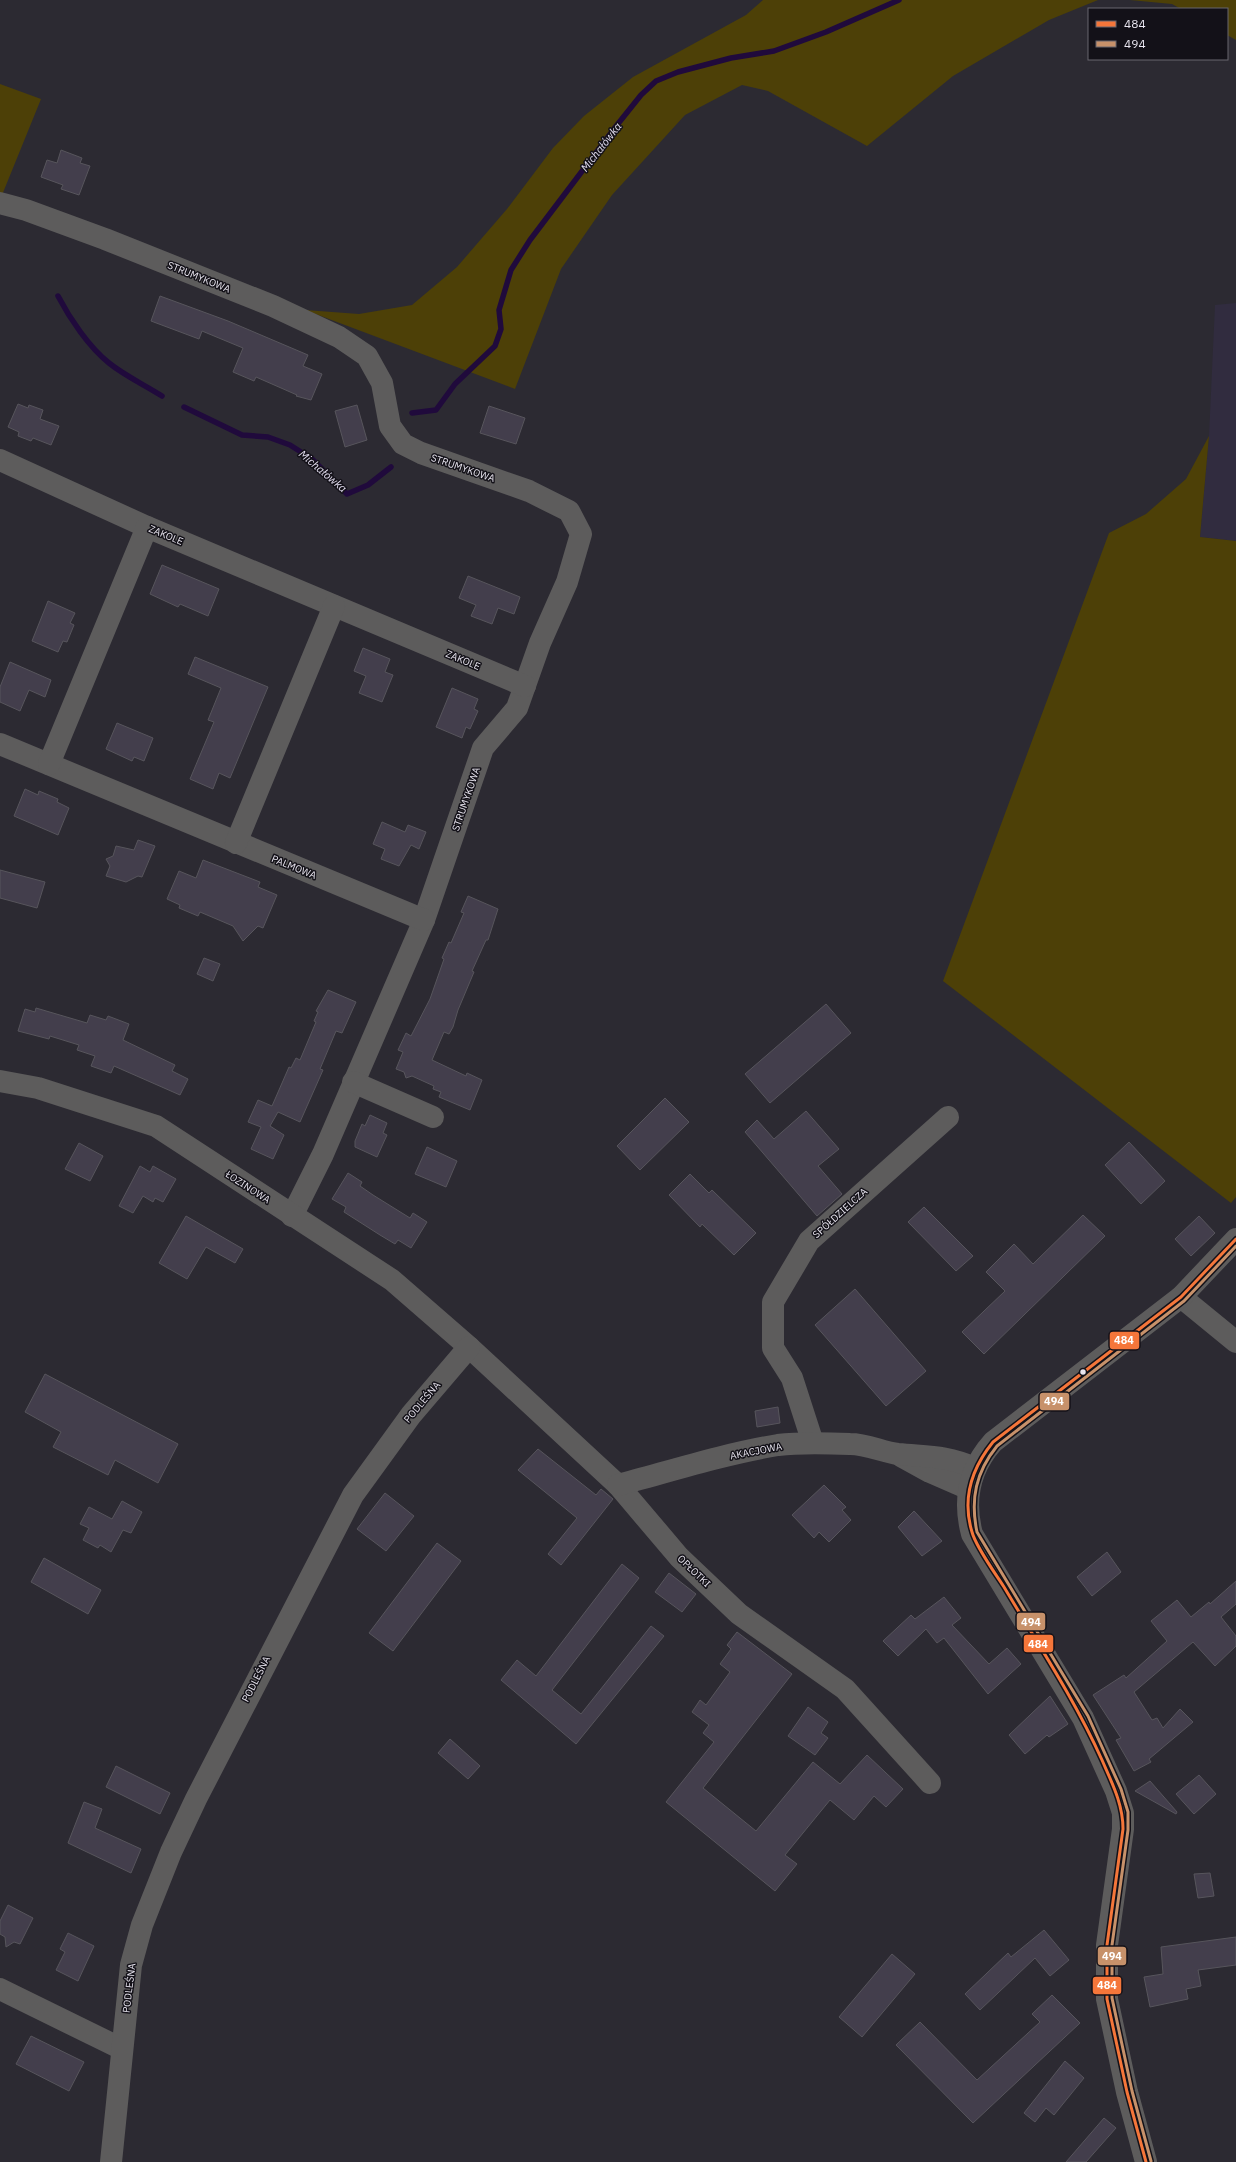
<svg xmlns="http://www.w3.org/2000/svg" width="1236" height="2162" font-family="'IBM Plex Sans',sans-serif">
	<rect width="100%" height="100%" fill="#2c2a32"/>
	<path fill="#312c3f" d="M1236,303V541L1200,537L1209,436L1215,305Z"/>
	<g fill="#4d4007">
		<path d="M763,0H1098L1049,20L953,76L867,146L768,91L742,85L685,115L612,195L561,269L515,389L305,310L359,314L412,305L457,267L507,209L553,148L584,116L633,77L746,15Z"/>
		<path d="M1130,0H1236V40L1227,35V9H1181L1172,4Z"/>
		<path d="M0,84L41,99L2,195L0,194Z"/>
		<path d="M1209,436L1200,537L1236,541V1197L1231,1203L943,981L1109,533L1146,514L1186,479Z"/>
	</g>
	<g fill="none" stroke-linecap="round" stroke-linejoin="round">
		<g stroke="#200a3c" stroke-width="5.5">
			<path d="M58,296C70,319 89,347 109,363C125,376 145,385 162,396"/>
			<path d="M184,407L242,435L268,437L290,445L312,459L347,494L368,485L391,467"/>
			<path d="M412,413L436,410L455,384L495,346L501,329L499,310L511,270L530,240L617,125L641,95L656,81L678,72L731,58L774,51L826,32L899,0"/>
		</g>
	</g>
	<g fill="#433e4c" stroke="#57555c">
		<path d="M61,150L82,158L80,163L90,166L79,195L61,189L63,185L41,177L47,160L57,163Z"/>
		<path d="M160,296L228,321L308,355L303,366L322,374L311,400L296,396L297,395L256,377L254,381L233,372L243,348L202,331L199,339L151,321Z"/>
		<path d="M18,404L28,408L29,405L43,410L40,419L59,426L51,445L33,438L31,441L18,436L19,432L8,427Z"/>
		<path d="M357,405L367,440L345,447L335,411Z"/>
		<path d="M489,406L525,418L516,444L480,433Z"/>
		<path d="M162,565L219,589L208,616L180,604L178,607L150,594Z"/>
		<path d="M468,576L520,597L514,614L498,608L492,624L471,616L476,605L459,598Z"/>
		<path d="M48,601L75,613L70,623L74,625L67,642L63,641L58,652L32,641Z"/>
		<path d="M363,648L390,659L385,672L393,675L382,702L359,693L366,676L354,671Z"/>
		<path d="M195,657L268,687L230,778L219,773L213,789L190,779L214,722L208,720L221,688L188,674Z"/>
		<path d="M10,662L51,680L45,697L29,690L20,711L0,702V687Z"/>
		<path d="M452,688L478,699L474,709L478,711L470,729L466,727L462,738L436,727Z"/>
		<path d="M117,723L153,738L144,761L134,757L132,761L106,749Z"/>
		<path d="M25,789L38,795L39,791L58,799L57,802L69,808L58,835L14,816Z"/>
		<path d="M382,822L405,832L408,825L426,832L419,849L411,845L399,866L381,859L385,849L373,844Z"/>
		<path d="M138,840L155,846L142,877L138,876L126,882L106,876L110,866L106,859L113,856L116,846L134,850Z"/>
		<path d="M203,860L260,882L258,887L277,895L263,928L258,926L243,941L233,926L200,912L198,916L179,908L180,905L167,899L179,871L196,878Z"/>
		<path d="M0,870L45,882L37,908L0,898Z"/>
		<path d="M468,896L498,909L488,940H486L472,971L474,972L458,1010L453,1027L449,1034L444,1032L432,1060L466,1076L467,1073L482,1080L470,1110L439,1097L441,1092L433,1089L434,1086L412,1076L406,1078L404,1072L396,1069L403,1052L398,1050L406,1033L411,1036L430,999L444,959L442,958L449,942L451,943L464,913L461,912Z"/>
		<path d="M204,958L220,964L213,981L197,974Z"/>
		<path d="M328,990L356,1002L342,1033L336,1031L320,1069L323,1070L300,1122L278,1112L270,1126L284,1135L273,1159L251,1149L261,1127L248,1122L258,1100L272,1106L289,1067L291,1068L296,1058L300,1060L316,1022L314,1021L318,1012L316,1011Z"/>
		<path d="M826,1004L851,1033L770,1103L745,1074Z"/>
		<path d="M36,1008L87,1023L90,1015L106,1020L108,1016L129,1024L123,1040L175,1065L172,1071L188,1079L180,1095L114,1066L111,1073L91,1066L95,1056L77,1050L79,1045L50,1036L49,1039L18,1031L25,1009L35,1012Z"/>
		<path d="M665,1098L689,1122L640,1170L617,1146Z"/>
		<path d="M806,1111L839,1149L818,1166L842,1194L817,1216L745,1132L757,1120L774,1139Z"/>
		<path d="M370,1115L387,1123L383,1133L387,1135L377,1157L355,1147V1141L362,1124L365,1126Z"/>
		<path d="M1129,1142L1165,1181L1141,1204L1105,1165Z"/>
		<path d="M79,1143L103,1156L90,1181L65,1169Z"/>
		<path d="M427,1147L457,1161L446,1187L415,1174Z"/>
		<path d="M140,1166L150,1172L153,1166L176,1179L163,1202L155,1198L153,1202L143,1196L133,1213L119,1206Z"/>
		<path d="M348,1173L362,1182L360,1186L373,1195L410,1218L413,1213L427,1222L411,1248L398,1240L395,1244L380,1235L344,1212L346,1207L332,1199Z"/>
		<path d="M690,1174L709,1193L712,1190L756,1233L734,1255L702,1224L700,1227L669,1195Z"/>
		<path d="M924,1207L973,1256L956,1271L908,1222Z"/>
		<path d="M1083,1215L1105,1236L984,1354L962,1332L1005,1291L986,1272L1014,1244L1033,1264Z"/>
		<path d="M186,1216L243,1249L235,1263L206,1247L187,1279L159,1263Z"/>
		<path d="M1199,1216L1215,1233L1191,1256L1175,1239Z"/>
		<path d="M855,1289L926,1371L886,1406L815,1325Z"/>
		<path d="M45,1374L178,1444L158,1483L115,1460L108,1475L53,1447L61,1432L25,1412Z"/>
		<path d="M778,1407L780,1423L757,1427L755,1411Z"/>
		<path d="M538,1449L596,1495L601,1489L613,1499L561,1565L548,1554L577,1518L518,1470Z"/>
		<path d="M824,1485L846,1507L842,1510L851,1520L829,1542L819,1532L814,1538L792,1515Z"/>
		<path d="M385,1493L414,1516L386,1551L357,1529Z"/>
		<path d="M122,1501L142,1512L131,1533L123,1530L111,1552L100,1545L98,1548L83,1540L89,1528L80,1524L89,1507L112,1519Z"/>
		<path d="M914,1511L942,1541L922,1556L898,1527Z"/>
		<path d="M437,1543L461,1561L393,1651L369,1633Z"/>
		<path d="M1107,1552L1121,1572L1092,1596L1077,1577Z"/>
		<path d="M44,1558L101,1590L88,1614L31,1582Z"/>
		<path d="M622,1564L639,1578L552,1690L581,1714L651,1626L664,1636L576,1744L501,1680L517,1660L536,1676Z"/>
		<path d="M669,1573L696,1594L682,1612L655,1592Z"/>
		<path d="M1236,1581V1604L1221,1617L1236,1636V1646L1215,1666L1193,1642L1134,1692L1152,1720L1157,1718L1163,1728L1180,1709L1193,1722L1149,1759L1151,1762L1134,1771L1116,1740L1121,1738L1093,1695L1124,1675L1126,1678L1167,1641L1151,1621L1177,1600L1191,1617L1209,1602L1210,1604Z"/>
		<path d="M944,1597L961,1618L952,1625L989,1664L1007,1648L1021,1664L988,1694L944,1638L937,1643L926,1629L898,1656L883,1641L911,1615L915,1619Z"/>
		<path d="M737,1632L792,1674L703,1788L756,1831L813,1762L840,1784L867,1755L903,1789L886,1807L874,1796L854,1820L830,1800L785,1855L797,1864L775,1891L666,1802L714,1742L703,1733L709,1725L692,1712L700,1700L706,1705L730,1672L720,1664L731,1649L727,1645Z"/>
		<path d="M1050,1696L1068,1724L1049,1737L1047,1735L1025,1754L1009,1735Z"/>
		<path d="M808,1707L828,1722L821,1733L828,1738L815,1755L788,1736Z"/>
		<path d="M450,1739L480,1766L468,1779L438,1753Z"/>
		<path d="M116,1766L170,1793L160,1814L106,1787Z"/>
		<path d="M1199,1775L1216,1794L1194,1814L1176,1794Z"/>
		<path d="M1150,1781L1177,1812L1176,1814L1135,1791Z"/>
		<path d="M84,1802L102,1809L95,1828L141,1849L131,1873L68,1843Z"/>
		<path d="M1210,1873L1214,1896L1198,1898L1194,1874Z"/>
		<path d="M8,1905L33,1918L20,1944L14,1942L6,1947L5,1937L0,1934V1921Z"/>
		<path d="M1044,1930L1069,1960L1050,1976L1035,1958L980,2010L965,1994L1008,1953L1011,1957Z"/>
		<path d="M68,1933L94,1946L78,1981L56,1970L65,1952L60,1949Z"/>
		<path d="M1236,1937V1965L1198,1970L1201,1986L1186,1989L1188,1999L1150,2007L1144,1977L1163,1974L1161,1947Z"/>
		<path d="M892,1954L915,1974L862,2037L839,2017Z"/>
		<path d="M1052,1995L1080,2023L973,2123L896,2045L920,2022L977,2080L1040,2022L1032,2014Z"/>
		<path d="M31,2036L84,2062L69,2091L16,2064Z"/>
		<path d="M1065,2061L1084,2078L1054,2115L1046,2108L1035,2122L1024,2113Z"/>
		<path d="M1104,2118L1116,2128L1086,2162H1066Z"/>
	</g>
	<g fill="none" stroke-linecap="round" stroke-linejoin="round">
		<g stroke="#5d5c5c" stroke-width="22">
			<path d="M0,203L26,210L105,239L273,306L339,337L367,356L382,383L390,426L403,444L421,453L529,491L569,511L581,534L567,582L540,643L517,708L483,748L424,920L323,1154L292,1216"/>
			<path d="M0,460L147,527L525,686"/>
			<path d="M0,744L424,920"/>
			<path d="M49,764L147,527"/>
			<path d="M236,843L334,606"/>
			<path d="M0,1081L38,1088L156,1126L392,1280L469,1347L618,1485L679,1557L739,1614L845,1689L930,1783"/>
			<path d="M353,1082L433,1117"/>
			<path d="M1181,1297L1236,1342"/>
			<path d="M813,1443L792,1378L773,1348V1302L809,1241L948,1117"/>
			<path d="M901,1456L930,1472L969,1489"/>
			<path d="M618,1485C671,1471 724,1454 778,1445C801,1442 827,1443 850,1444C867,1444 882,1452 898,1454C928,1457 945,1455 975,1468"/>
			<path d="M0,1989L122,2049"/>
			<path d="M111,2162L131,1965L142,1925L171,1852L196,1799L353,1495L411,1415L469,1347"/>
			<path d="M1146,2162L1127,2092L1107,1999V1945L1123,1829V1813L1116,1791L1083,1718L972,1534C963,1500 969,1469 993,1442L1181,1297L1236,1239"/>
		</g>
		<g stroke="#131118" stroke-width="6">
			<path id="bus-1" d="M1146,2162L1127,2092L1107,1999V1945L1123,1829C1123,1804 1112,1783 1102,1760C1075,1700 1038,1644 1004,1587C995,1573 976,1547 972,1532C962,1499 972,1468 993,1442L1181,1297L1236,1239"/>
		</g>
		<g stroke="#131118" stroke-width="6">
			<path id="bus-2" d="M1151,2161L1132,2091L1112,1998V1945L1128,1830V1812L1121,1789L1088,1716L977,1532C970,1499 976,1472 997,1446L1184,1301L1236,1246"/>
		</g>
		<use href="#bus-1" stroke="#f5763a" stroke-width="3"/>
		<use href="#bus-2" stroke="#c7916a" stroke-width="3"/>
	</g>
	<circle fill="#e8e5ef" stroke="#131118" stroke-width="1.5" cx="1083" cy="1372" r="3.5"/>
	<g text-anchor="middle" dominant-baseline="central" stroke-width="3" stroke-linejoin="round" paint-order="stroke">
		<g font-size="10" fill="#e8e5ef" stroke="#131118">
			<text transform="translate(199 277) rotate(22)">STRUMYKOWA</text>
			<text transform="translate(463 468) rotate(19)">STRUMYKOWA</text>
			<text transform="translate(166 535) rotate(23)">ZAKOLE</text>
			<text transform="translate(463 660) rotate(23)">ZAKOLE</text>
			<text transform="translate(466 799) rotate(-71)">STRUMYKOWA</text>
			<text transform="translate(294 867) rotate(22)">PALMOWA</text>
			<text transform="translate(248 1187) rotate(33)">ŁOZINOWA</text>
			<text transform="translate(840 1213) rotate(-42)">SPÓŁDZIELCZA</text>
			<text transform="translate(422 1402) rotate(-50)">PODLEŚNA</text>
			<text transform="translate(756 1451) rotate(-11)">AKACJOWA</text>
			<text transform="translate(694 1571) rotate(44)">OPŁOTKI</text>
			<text transform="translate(256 1679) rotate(-63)">PODLEŚNA</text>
			<text transform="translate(129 1988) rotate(-83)">PODLEŚNA</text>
		</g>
		<g font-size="11" font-style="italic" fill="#e4dff1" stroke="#131118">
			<text transform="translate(601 147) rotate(-52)">Michałówka</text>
			<text transform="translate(323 471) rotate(40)">Michałówka</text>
		</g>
	</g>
	<g stroke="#131118" stroke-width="1.5">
		<rect x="1109" y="1331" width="31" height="19" rx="4" fill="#f5763a"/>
		<rect x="1039" y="1392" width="31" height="19" rx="4" fill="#c7916a"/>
		<rect x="1016" y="1612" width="30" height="19" rx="4" fill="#c7916a"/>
		<rect x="1023" y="1634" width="31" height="19" rx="4" fill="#f5763a"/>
		<rect x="1097" y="1946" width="30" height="20" rx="4" fill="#c7916a"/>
		<rect x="1092" y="1976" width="30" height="19" rx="4" fill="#f5763a"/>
	</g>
	<g font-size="11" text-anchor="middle" font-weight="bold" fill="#fff">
		<text x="1124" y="1344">484</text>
		<text x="1054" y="1405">494</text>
		<text x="1031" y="1626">494</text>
		<text x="1038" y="1648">484</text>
		<text x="1112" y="1960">494</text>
		<text x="1107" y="1989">484</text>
	</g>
	<rect x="1088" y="8" width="140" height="52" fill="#131118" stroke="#68666e"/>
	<rect x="1096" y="21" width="20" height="6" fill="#f5763a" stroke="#68666e"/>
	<text x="1124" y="28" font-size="12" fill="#e8e5ef">484</text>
	<rect x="1096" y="41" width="20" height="6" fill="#c7916a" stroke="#68666e"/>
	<text x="1124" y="48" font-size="12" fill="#e8e5ef">494</text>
</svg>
